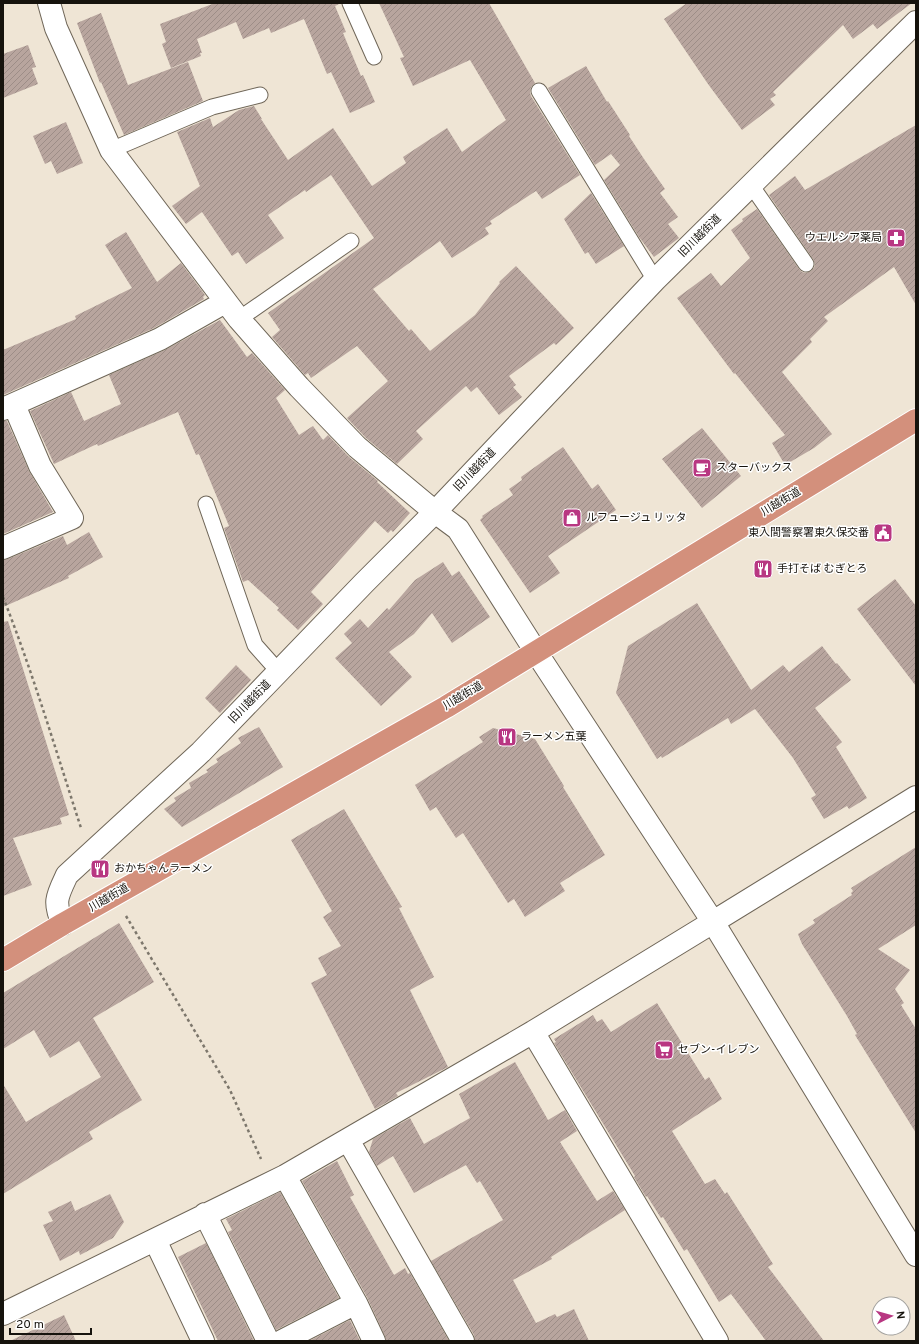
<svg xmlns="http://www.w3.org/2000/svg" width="919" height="1344" font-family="Overpass,'Noto Sans JP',sans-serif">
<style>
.building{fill:url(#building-hatch)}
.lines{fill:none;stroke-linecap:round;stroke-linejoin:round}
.service-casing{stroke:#6f6658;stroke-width:17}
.minor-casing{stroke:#6f6658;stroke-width:24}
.tertiary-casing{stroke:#6f6658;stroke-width:24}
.trunk-casing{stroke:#fff;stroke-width:24}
.path{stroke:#7d776c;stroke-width:2.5;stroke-dasharray:3 3;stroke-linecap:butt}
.service{stroke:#fff;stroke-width:15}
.minor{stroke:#fff;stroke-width:22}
.tertiary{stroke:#fff;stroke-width:22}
.trunk{stroke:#d3907c;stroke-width:22}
.labels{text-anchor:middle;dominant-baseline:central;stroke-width:3;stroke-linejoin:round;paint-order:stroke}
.street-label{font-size:11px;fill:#16130d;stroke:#fff}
.poi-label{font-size:11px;fill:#16130d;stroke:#fff;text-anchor:start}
</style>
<defs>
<pattern id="building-hatch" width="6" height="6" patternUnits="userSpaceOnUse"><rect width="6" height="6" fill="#b8a59e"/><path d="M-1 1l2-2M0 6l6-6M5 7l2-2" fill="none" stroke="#9d8d87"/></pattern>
</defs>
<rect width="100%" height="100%" fill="#efe5d5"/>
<path class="building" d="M 215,3 L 341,3 L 335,6 L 346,32 L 343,33 L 361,76 L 363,75 L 375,102 L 350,113 L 331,72 L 327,74 L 304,19 L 271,33 L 269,28 L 243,39 L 236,22 L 197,39 L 202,53 L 200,53 L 201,56 L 171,68 L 162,44 L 166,42 L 160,24 Z
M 379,3 L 489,3 L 535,83 L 531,87 L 530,92 L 531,96 L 580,175 L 542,199 L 536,191 L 490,221 L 492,224 L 485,228 L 489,234 L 452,258 L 440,241 L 373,289 L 409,331 L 411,329 L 430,351 L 475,315 L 500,283 L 499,282 L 516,266 L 574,328 L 556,345 L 554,343 L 509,376 L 516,385 L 513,387 L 522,397 L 499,415 L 477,387 L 471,392 L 466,386 L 416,431 L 423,439 L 397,464 L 366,438 L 347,418 L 388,381 L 357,346 L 311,378 L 308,373 L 305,375 L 272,337 L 280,330 L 268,313 L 374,238 L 331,175 L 306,192 L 305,190 L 268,215 L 284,238 L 246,264 L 238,252 L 232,256 L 202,212 L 186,224 L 172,206 L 200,186 L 177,132 L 210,118 L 213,127 L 239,110 L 254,106 L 262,119 L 261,119 L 288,160 L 333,128 L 372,186 L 406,163 L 403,157 L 447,128 L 462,152 L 506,120 L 470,60 L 413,86 L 400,58 L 404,57 Z
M 687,3 L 912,3 L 877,29 L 873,24 L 853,39 L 843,25 L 773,92 L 776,95 L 770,99 L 775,105 L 742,130 L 708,84 L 664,19 Z
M 101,13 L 128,85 L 188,62 L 203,101 L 124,135 L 101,82 L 100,83 L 77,23 Z
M 28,45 L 36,67 L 32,68 L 38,84 L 3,98 L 3,54 Z
M 586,66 L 607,102 L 608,101 L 630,135 L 629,136 L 644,159 L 665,189 L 660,193 L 678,217 L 668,224 L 679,238 L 654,257 L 639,237 L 604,180 L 620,165 L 611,154 L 595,165 L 548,88 Z
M 66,122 L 83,163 L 57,174 L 51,161 L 45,164 L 33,136 Z
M 916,125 L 916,305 L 894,267 L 824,317 L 828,321 L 810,339 L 812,342 L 782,372 L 832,434 L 814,448 L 785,465 L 772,443 L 785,435 L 735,373 L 734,374 L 677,298 L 711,273 L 721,286 L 750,258 L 731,230 L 743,221 L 742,219 L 757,209 L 799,269 L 802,272 L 806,273 L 811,271 L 814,268 L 815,264 L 813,259 L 769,195 L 795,176 L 805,190 Z
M 591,193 L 624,246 L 596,264 L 588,252 L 585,254 L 564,219 Z
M 126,232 L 157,282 L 181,263 L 205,295 L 203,297 L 204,299 L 154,328 L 3,395 L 3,350 L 76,319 L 75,316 L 132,288 L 105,245 Z
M 220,320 L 247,357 L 252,353 L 285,390 L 276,398 L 299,435 L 313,426 L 323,440 L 328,435 L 348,456 L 378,481 L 377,482 L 410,513 L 393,532 L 391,530 L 388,533 L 375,521 L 311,592 L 323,604 L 298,630 L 277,610 L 279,608 L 248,580 L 243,582 L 224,528 L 229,526 L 199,454 L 196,455 L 178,412 L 98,446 L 97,444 L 54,464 L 30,411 L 71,392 L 84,421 L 121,404 L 109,375 L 165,350 Z
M 3,421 L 7,421 L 29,471 L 53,512 L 3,534 Z
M 702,428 L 741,476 L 702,508 L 662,459 Z
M 563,447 L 592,489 L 598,484 L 616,510 L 548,556 L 560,573 L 530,593 L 480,520 L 483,517 L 482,516 L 513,495 L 509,489 L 522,480 L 521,477 Z
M 89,532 L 103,557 L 68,576 L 69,578 L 3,607 L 3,560 L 8,559 L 63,536 L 67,545 Z
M 443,562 L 452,576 L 459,571 L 490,617 L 452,643 L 432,613 L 414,634 L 389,652 L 412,677 L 381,706 L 335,658 L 352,643 L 344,634 L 360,619 L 368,628 L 387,608 L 389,610 L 415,580 Z
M 895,579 L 916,606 L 916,686 L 857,609 Z
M 697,603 L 751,690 L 783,665 L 789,672 L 822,646 L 836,664 L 837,663 L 851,680 L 815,708 L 842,742 L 836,747 L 867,798 L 849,809 L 847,806 L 824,819 L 811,798 L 816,795 L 793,758 L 755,709 L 731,724 L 728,718 L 662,758 L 661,756 L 657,759 L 616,693 L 628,646 Z
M 8,621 L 69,815 L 60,818 L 62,824 L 13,838 L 32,885 L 3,896 L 3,622 Z
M 236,665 L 251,680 L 220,713 L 205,698 Z
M 259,727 L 283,767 L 182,827 L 164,809 L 176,801 L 174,798 L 191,788 L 189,783 L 208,772 L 206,770 L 218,762 L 216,759 L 241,743 L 238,738 Z
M 493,728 L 535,739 L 564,786 L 563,787 L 605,855 L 560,883 L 565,891 L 525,917 L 514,899 L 508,903 L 463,833 L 456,838 L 436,807 L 430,811 L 415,785 L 483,742 L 479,737 Z
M 344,809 L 402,907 L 399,908 L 434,977 L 410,990 L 448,1067 L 396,1093 L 398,1096 L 375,1109 L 311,983 L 327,975 L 318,958 L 341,946 L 323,917 L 332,911 L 291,840 Z
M 916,847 L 916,925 L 878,949 L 910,970 L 895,989 L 904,1003 L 901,1005 L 916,1029 L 916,1133 L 855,1035 L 857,1034 L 847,1016 L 802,944 L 798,934 L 815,923 L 813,920 L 852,895 L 851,893 L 853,891 L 851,888 Z
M 119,923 L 154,982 L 93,1018 L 142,1100 L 89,1132 L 93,1139 L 3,1194 L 3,1084 L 26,1122 L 101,1077 L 79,1041 L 50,1058 L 34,1030 L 3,1049 L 3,993 Z
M 657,1003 L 705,1080 L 709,1077 L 722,1099 L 672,1131 L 705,1184 L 715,1179 L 725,1194 L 727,1192 L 773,1264 L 768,1267 L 824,1341 L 766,1341 L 731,1294 L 719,1302 L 687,1249 L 684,1251 L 663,1217 L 661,1218 L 647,1196 L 646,1197 L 634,1177 L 635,1176 L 554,1043 L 556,1042 L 554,1039 L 593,1015 L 597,1022 L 602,1019 L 611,1032 Z
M 515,1062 L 548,1120 L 565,1110 L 577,1131 L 560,1142 L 597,1201 L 613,1191 L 625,1210 L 551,1257 L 552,1259 L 513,1280 L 536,1323 L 555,1314 L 557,1317 L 574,1309 L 589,1341 L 475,1341 L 474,1335 L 431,1261 L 503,1220 L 480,1181 L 477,1183 L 466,1165 L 414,1193 L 393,1156 L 377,1166 L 369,1152 L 373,1139 L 410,1118 L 424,1144 L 470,1118 L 459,1094 Z
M 337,1161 L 354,1195 L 350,1197 L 394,1275 L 405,1268 L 408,1274 L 410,1273 L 449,1341 L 386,1341 L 385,1336 L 367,1297 L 302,1181 Z
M 280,1192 L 339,1298 L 276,1330 L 228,1232 L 232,1230 L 226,1219 Z
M 110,1194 L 124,1222 L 113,1238 L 80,1255 L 79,1251 L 60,1261 L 43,1225 L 53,1221 L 48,1212 L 71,1201 L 75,1211 Z
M 206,1243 L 254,1341 L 218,1341 L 178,1257 Z
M 64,1315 L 76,1341 L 10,1341 Z
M 350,1320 L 360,1341 L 309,1341 Z"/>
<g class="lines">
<defs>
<path id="service" d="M 350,3 L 374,57
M 539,91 L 655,280
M 111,150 L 212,107 L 260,95
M 751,185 L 806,264
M 239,319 L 351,241
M 206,504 L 255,645 L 279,672"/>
<path id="minor" d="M 49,3 L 56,28 L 111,150 L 239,319 L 299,387 L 357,447 L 435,512 L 458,529 L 536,652
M 3,409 L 160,339 L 225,302
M 3,548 L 72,518 L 40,466 L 14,405
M 533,1032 L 717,1341
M 348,1140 L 463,1341
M 285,1176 L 356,1303 L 374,1341
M 205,1214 L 268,1341
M 155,1240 L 203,1341
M 3,1314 L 285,1176 L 533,1032 L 713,922
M 282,1341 L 356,1303"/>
<path id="tertiary" d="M 536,652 L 713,922 L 916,1255
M 713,922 L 916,797
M 63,924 C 53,902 57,896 67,875 L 201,752 L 364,583 L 435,512 L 655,280 L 916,22"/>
<path id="trunk" d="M 3,960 L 63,924 L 446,707 L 916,420"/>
</defs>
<use href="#service" class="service-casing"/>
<use href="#minor" class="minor-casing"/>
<use href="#tertiary" class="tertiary-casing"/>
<use href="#trunk" class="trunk-casing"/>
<path class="path" d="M 3,597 C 33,673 56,751 81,828
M 126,916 L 230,1090 L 261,1159"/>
<use href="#service" class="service"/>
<use href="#minor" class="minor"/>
<use href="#tertiary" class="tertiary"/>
<use href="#trunk" class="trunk"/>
</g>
<defs>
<symbol id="pharmacy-square" viewBox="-11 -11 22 22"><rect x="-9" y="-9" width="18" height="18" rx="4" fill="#b83782" stroke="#fff"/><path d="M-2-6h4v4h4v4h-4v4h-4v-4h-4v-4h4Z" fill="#fff"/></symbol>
<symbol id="cafe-square" viewBox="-11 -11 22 22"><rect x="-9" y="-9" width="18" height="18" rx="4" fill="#b83782" stroke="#fff"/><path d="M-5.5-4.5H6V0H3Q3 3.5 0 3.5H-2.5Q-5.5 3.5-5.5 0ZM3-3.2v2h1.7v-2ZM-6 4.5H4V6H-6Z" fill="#fff"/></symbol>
<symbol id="shop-square" viewBox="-11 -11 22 22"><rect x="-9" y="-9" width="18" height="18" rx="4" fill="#b83782" stroke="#fff"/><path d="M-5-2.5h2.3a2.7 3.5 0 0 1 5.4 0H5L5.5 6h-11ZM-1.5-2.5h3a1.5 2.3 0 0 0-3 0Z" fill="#fff"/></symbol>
<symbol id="civic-square" viewBox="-11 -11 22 22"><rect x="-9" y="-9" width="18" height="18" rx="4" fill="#b83782" stroke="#fff"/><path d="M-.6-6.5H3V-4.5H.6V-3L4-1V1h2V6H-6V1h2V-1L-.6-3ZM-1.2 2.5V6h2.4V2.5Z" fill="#fff"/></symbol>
<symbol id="restaurant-square" viewBox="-11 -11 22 22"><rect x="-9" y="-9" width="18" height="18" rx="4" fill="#b83782" stroke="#fff"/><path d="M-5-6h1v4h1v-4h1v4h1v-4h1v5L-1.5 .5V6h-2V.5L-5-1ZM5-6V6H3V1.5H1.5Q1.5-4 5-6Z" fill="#fff"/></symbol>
<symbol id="supermarket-square" viewBox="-11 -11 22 22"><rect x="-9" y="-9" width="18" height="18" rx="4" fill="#b83782" stroke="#fff"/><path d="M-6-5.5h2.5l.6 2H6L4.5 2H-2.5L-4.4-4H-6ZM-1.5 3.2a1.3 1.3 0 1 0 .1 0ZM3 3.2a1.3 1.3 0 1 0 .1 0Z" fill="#fff"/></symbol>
</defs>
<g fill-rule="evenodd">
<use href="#pharmacy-square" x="885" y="227" width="22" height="22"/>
<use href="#cafe-square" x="691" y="457" width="22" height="22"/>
<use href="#shop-square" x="561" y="507" width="22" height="22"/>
<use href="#civic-square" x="872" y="522" width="22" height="22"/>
<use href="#restaurant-square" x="752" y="558" width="22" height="22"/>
<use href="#restaurant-square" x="496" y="726" width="22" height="22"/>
<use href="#restaurant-square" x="89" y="858" width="22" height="22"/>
<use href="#supermarket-square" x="653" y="1039" width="22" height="22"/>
</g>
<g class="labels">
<g class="street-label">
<text transform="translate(700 236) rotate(-45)">旧川越街道</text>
<text transform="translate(475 470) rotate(-46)">旧川越街道</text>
<text transform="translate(781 502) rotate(-31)">川越街道</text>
<text transform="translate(463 696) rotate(-31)">川越街道</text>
<text transform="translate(250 702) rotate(-46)">旧川越街道</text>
<text transform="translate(109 898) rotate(-30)">川越街道</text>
</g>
<g class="poi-label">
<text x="882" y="238" text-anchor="end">ウエルシア薬局</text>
<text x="716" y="468">スターバックス</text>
<text x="586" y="518">ルフュージュ リッタ</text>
<text x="869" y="533" text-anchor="end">東入間警察署東久保交番</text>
<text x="777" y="569">手打そば むぎとろ</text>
<text x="521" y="737">ラーメン五葉</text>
<text x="114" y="869">おかちゃんラーメン</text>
<text x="678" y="1050">セブン-イレブン</text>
</g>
</g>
<rect width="919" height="1344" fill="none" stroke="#16130d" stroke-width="8"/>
<g transform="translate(891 1316) rotate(84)"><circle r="19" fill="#ffffff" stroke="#a2a19e"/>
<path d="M0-3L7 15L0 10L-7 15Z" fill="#b83782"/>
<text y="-6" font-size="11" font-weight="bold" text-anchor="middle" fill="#16130d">N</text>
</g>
<path d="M10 1328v6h81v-6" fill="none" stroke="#16130d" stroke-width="2"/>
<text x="16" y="1328" font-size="12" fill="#16130d" stroke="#ffffff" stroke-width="3" paint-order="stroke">20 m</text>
</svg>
